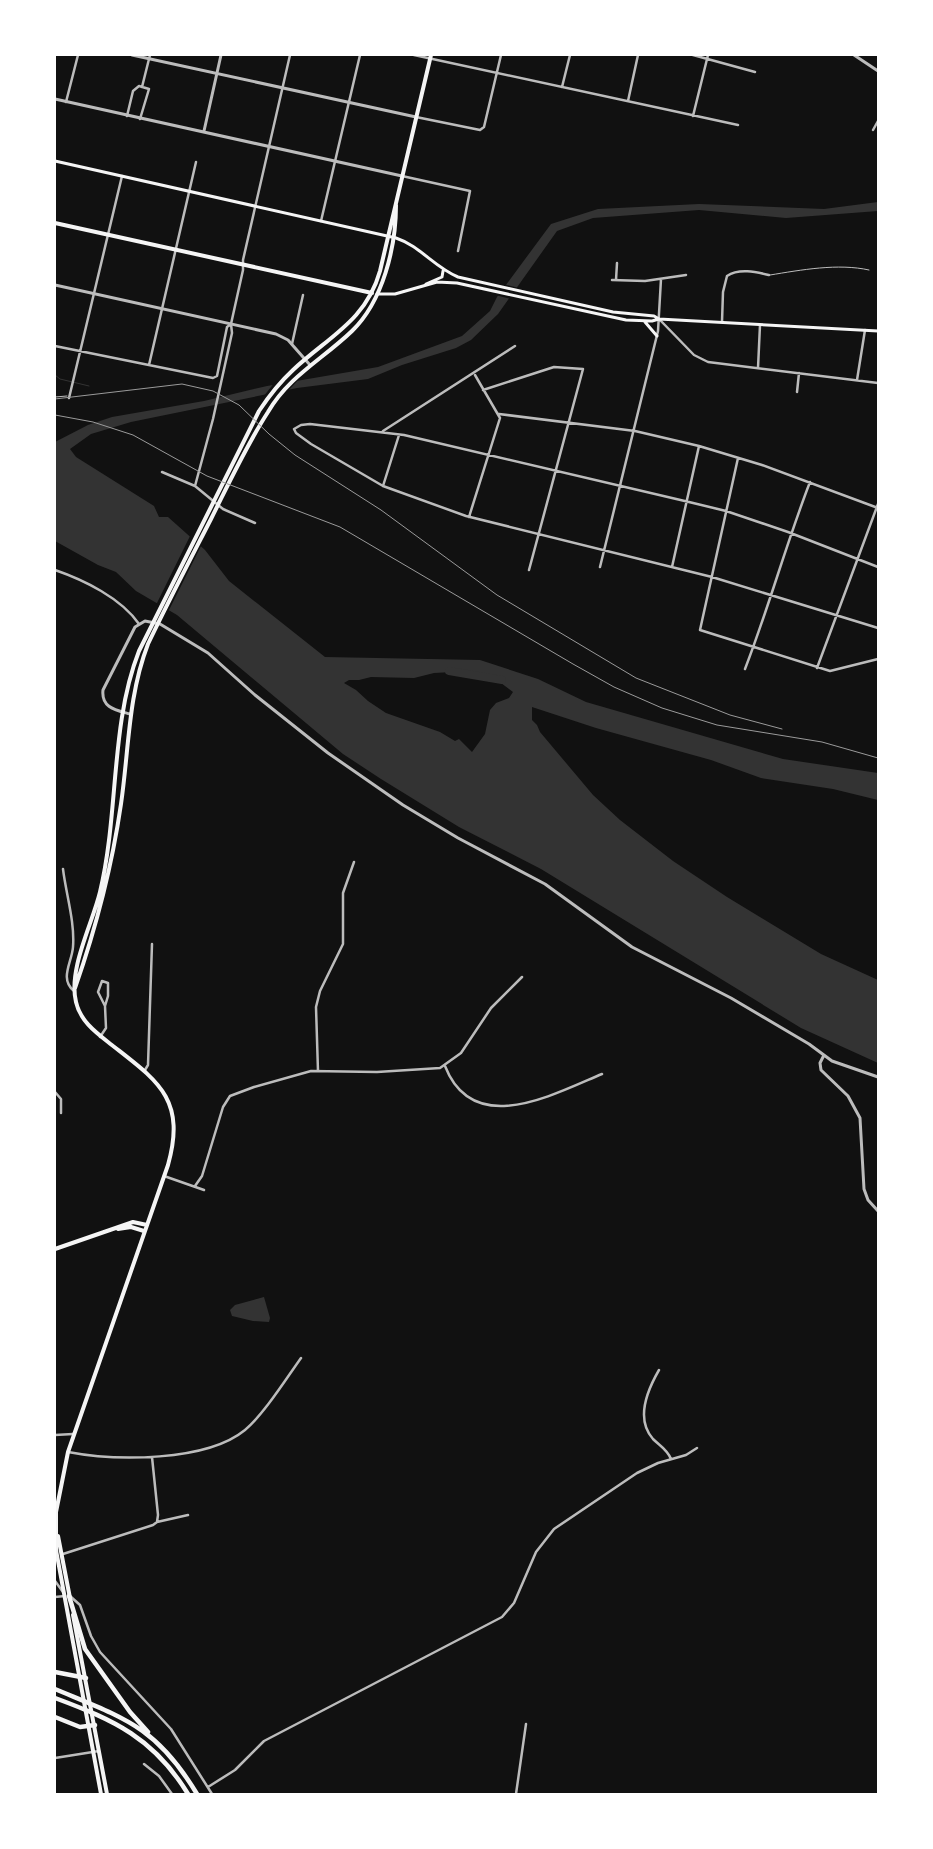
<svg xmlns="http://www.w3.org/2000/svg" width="933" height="1849" font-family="'Libre Baskerville',serif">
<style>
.water{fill:#333;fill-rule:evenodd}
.pier{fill:#111}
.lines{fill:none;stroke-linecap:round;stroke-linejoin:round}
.stream{stroke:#333;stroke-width:1}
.river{stroke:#333;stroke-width:8}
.service{stroke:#bcbcbc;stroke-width:1}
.minor{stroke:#bcbcbc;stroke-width:2.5}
.tertiary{stroke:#bcbcbc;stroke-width:3}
.secondary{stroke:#f5f5f5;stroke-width:3}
.primary{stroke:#f5f5f5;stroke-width:4}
.motorway{stroke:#f5f5f5;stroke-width:4.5}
.rail{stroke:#9a9a9a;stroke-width:1}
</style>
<rect width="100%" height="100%" fill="#111"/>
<path class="water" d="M 878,202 L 878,211 L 786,218 L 699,210 L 593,218 L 557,231 L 498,314 L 471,340 L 456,348 L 402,365 L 368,379 L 297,388 L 131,422 L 91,434 L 70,449 L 76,457 L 154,506 L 159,517 L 168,517 L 205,550 L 229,581 L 325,657 L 480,660 L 538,679 L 586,702 L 783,759 L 878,773 L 878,800 L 833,789 L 761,778 L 711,760 L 596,728 L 532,707 L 532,720 L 537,725 L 540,732 L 593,795 L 620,820 L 673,861 L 727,897 L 821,954 L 878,980 L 878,1063 L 801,1028 L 541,869 L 459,827 L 381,779 L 343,754 L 177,615 L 136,591 L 116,572 L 98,565 L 55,541 L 55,442 L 88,425 L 112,417 L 204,401 L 267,386 L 378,367 L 462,336 L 490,311 L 497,297 L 551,224 L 598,209 L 699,204 L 824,209 ZM 470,671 L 497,680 L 513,692 L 509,698 L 496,703 L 490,710 L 485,734 L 472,752 L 459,739 L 455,741 L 440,732 L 386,713 L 368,701 L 356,690 L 344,683 L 349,680 L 359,680 L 371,677 L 414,678 L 434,673 Z
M 264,1297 L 270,1318 L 269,1322 L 253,1321 L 232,1316 L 230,1310 L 235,1305 Z"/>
<path class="pier" d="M 503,284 L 519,288 L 511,299 L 495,295 Z
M 300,378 L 287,392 L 263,397 L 275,382 Z
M 191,534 L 202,544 L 168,612 L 156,605 Z"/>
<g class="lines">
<path class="stream" d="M 55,375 L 60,379 L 89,386"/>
<path class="river" d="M 449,671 L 502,680"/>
<path class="service" d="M 770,275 C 801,270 838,263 869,270
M 55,397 L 67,396"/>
<path class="minor" d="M 414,55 L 738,125
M 693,55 L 755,72
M 142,87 L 150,55
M 562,87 L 570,55
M 628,101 L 638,55
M 66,102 L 78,55
M 127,116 L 133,91 L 139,86 L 149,89 L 140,119
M 693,116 L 708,55
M 416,117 L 480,130 L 484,127 L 501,55
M 873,130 L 878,121
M 402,176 L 470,191 L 458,251
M 321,221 L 360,55
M 612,280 L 645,281 L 686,275
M 616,280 L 617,263
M 660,320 L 694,355 L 708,362 L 878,383
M 722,322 L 723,292 L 727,276 C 739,268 756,272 769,275
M 292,344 L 303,295
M 55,346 L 213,378 L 217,376 L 227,327 L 231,324
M 149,365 L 196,162
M 758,368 L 760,325
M 857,380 L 865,330
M 483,390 L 554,367 L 583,369 L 529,570
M 797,392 L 799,373
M 69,398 L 122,176
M 499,414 L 635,431 L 699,446 L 762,465 L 878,508
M 383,431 L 515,346
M 738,458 L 700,630 L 830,671 L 878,659
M 162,472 L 195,486 L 223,509 L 255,523
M 195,486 L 213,419 L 232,333 L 231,324 L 243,270 L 243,260 L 290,55
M 383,486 L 399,435
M 469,517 L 500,418 L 475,375
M 600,567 L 658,331 L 661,279
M 672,567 L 699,446
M 878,567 L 788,532 L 726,511 L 689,502 L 404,435 L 310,424 L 301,425 L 294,429 L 296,433 L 311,444 L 383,486 L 466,516 L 712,577 L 878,628
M 55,570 C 84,580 121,598 139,624
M 817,668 L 878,504
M 745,669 C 769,607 786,544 810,482
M 63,869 C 66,894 75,922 73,947 C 72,962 59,979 74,991
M 102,981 L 108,983 L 108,996 L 105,1006 L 98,992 Z
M 100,1037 L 106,1028 L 105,1006
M 445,1066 C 473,1138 552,1095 602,1074
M 145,1070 L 148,1065 L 152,944
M 318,1071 L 316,1007 L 320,991 L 343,944 L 343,893 L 354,862
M 55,1092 L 61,1099 L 61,1113
M 164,1176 L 204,1190
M 195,1186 L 202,1176 L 223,1107 L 230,1096 L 254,1087 L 311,1071 L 377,1072 L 440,1068 L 461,1053 L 491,1008 L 522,977
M 659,1370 C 648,1389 635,1419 653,1439 C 660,1446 667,1449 671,1459
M 55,1435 L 73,1434
M 68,1452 C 115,1461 206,1462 245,1430 C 264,1414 286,1379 301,1358
M 152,1457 L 158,1515 L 157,1522
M 63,1554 L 153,1525 L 157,1522 L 188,1515
M 55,1581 L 63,1592
M 70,1596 L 80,1605 L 91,1636 L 100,1652 L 171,1729 L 212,1794
M 55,1597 L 65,1596
M 55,1758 L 99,1751
M 144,1764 L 159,1776 L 172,1794
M 208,1787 L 235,1770 L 264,1741 L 502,1617 L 514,1603 L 536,1552 L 554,1529 L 637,1473 L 658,1463 L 686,1455 L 697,1448
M 516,1794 L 526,1724"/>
<path class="tertiary" d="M 132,55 L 416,117
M 854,55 L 878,71
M 55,99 L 402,176
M 204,131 L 221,55
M 55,285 L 276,334 L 288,340 L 310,365
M 130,714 C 116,710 101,708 103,690 L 135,627 L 145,621 L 160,624 L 208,653 L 255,695 L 328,753 L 403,805 L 458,838 L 545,884 L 632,947 L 731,998 L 809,1044 L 832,1061 L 878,1077
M 824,1055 L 820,1063 L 821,1070 L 848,1096 L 860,1118 L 864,1189 L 868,1200 L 878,1211"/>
<path class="secondary" d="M 55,161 L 396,238 C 420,246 434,267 458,277 L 613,312 L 654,316 L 659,319
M 426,284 L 442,277 L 443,271
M 377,294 L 395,294 L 437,282 L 457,283 L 626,320 L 652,321 L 659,319 L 878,331
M 645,322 L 657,336"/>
<path class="primary" d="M 55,223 L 372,293
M 75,988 C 96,928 112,866 121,804 C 129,749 128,696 148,644 C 168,602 190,560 211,519 C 229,483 246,446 268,412 C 289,376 323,359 352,331 C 383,301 396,247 396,205
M 118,1229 L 131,1227 L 144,1231
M 55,1249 L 133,1222 L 147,1225
M 58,1536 L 70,1598
M 73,1615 L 107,1794
M 101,1794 L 56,1550 L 56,1512 L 68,1452 L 168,1165 C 187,1097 156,1080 108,1042 C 94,1031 80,1020 76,1002 C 68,969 92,925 100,892 C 119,813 110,725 139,651 L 259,411 C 269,396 280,382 293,370 C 328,337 366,321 380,271 L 431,55"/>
<path class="motorway" d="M 69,1596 L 85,1649 L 130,1712 L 148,1732
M 55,1672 L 86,1678
M 55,1689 C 124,1718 156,1726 197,1794
M 55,1698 C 114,1720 154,1738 188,1794
M 55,1717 L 80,1727 L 95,1725"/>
<path class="rail" d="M 55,399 L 182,384 L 213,391 L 239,405 L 269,434 L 295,455 L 381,510 L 497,595 L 636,678 L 730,715 L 782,729
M 55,415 L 93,422 L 133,435 L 207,476 L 340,527 L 573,664 L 614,687 L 662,708 L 717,725 L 822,742 L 878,758"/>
</g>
<rect width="933" height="1849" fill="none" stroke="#ffffff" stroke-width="112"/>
</svg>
